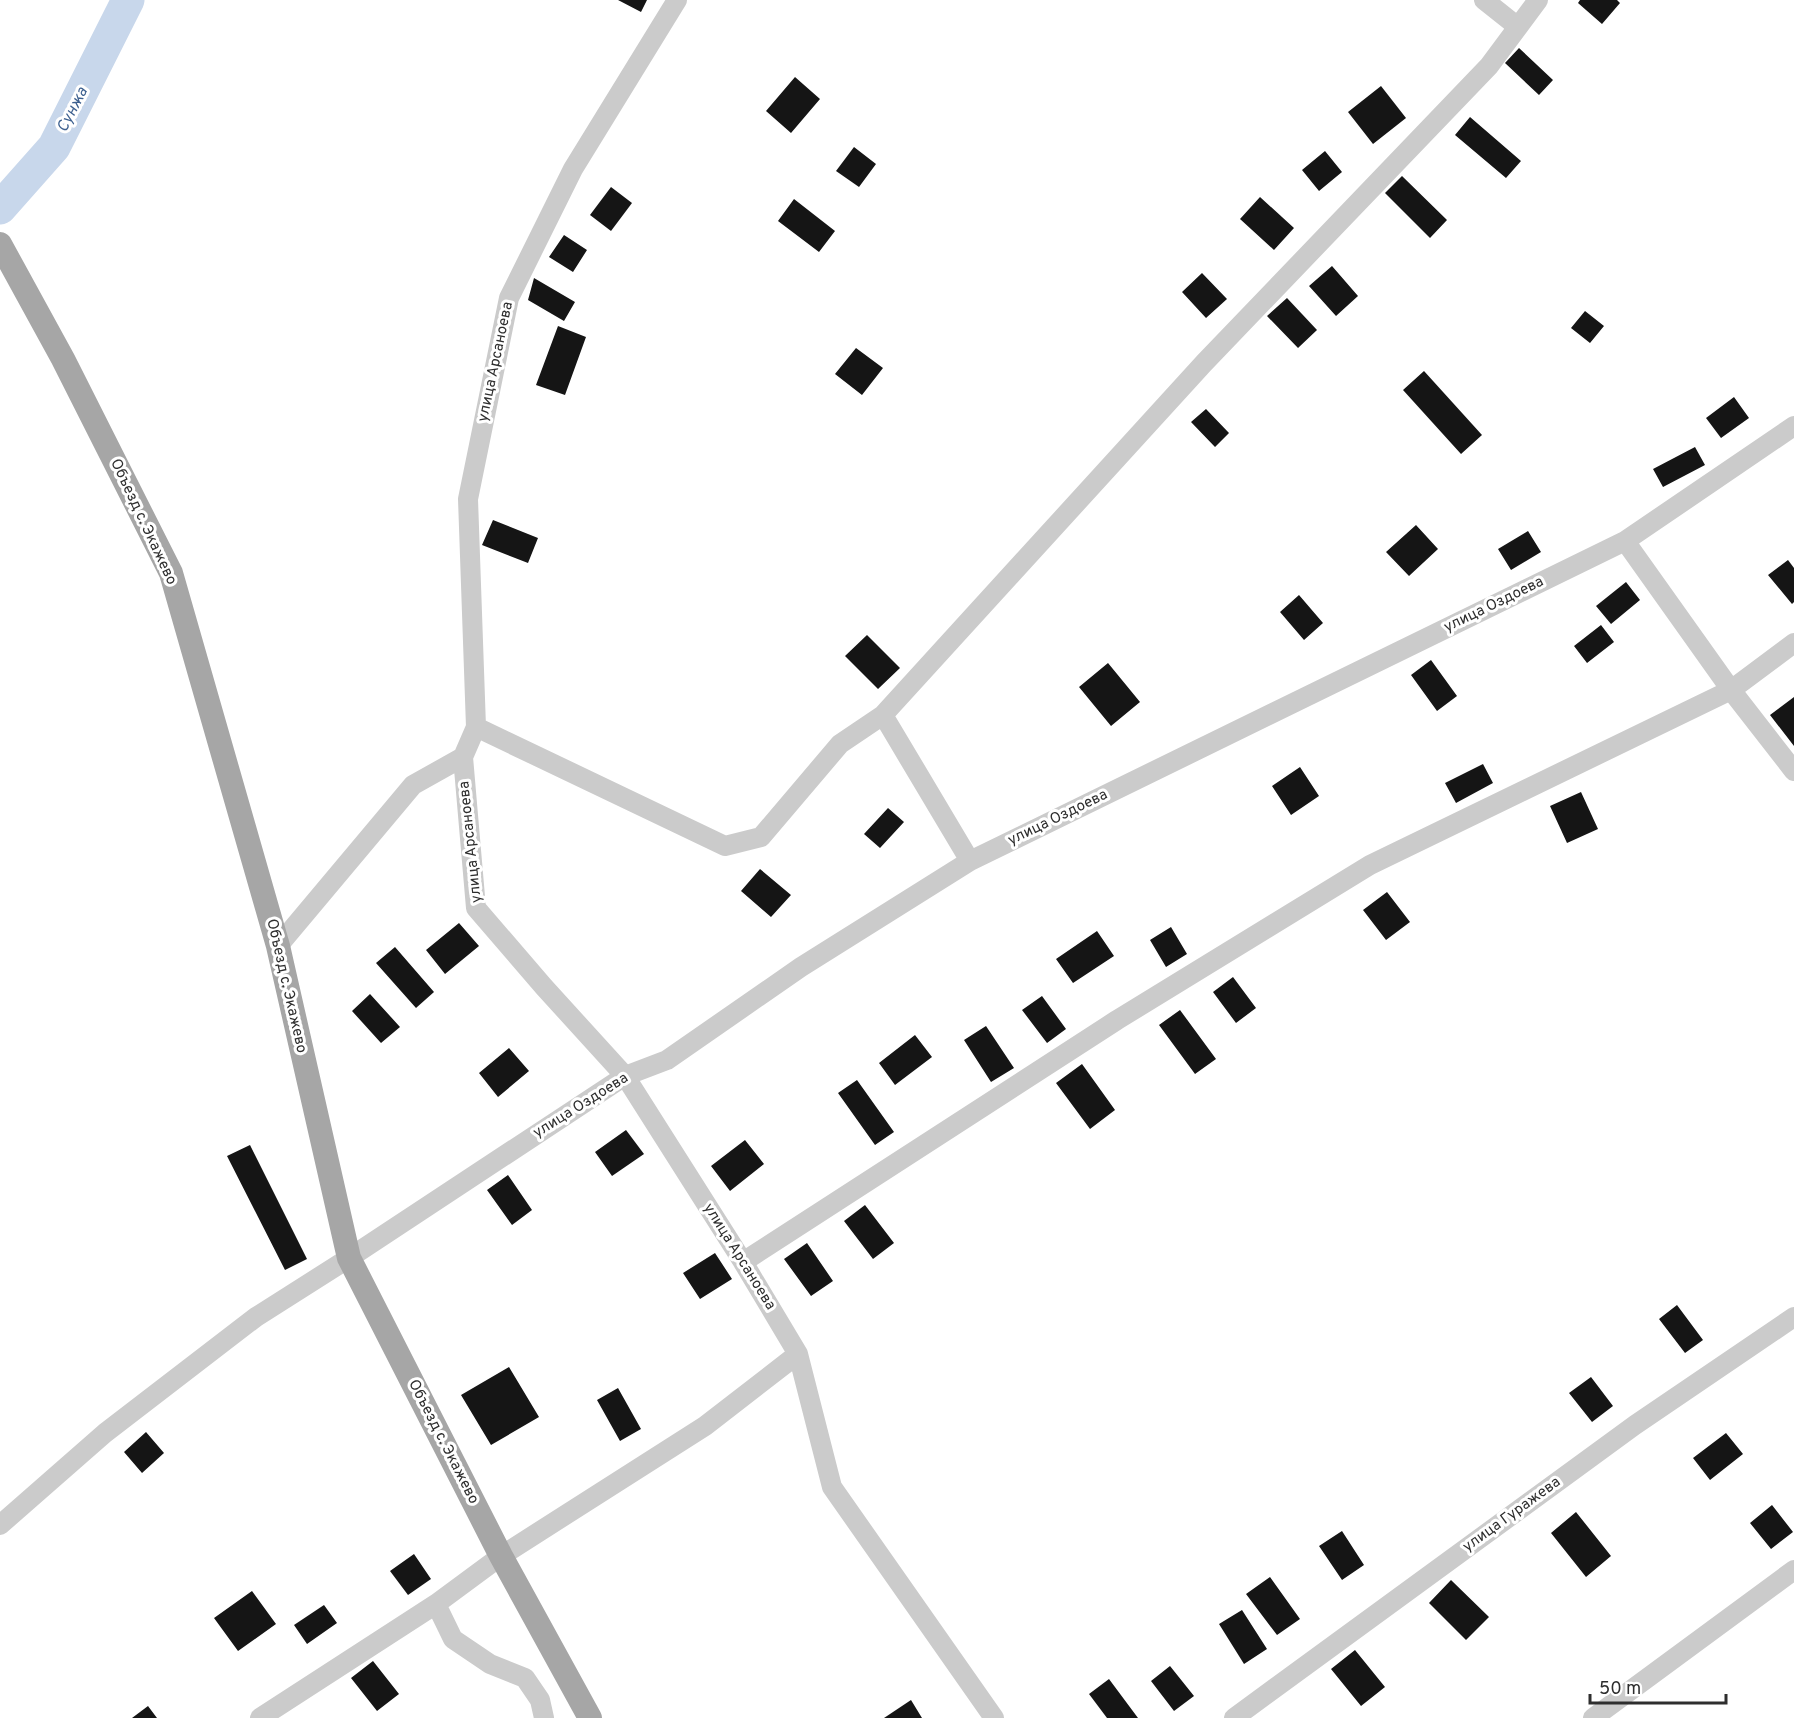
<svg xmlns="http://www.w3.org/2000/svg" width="1794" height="1718" font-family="Overpass,sans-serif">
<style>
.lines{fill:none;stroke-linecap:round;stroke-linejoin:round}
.river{stroke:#c8d7eb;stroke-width:33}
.building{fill:#151515}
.minor{stroke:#cbcbcb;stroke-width:20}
.major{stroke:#a6a6a6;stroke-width:24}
.labels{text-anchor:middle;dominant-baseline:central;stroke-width:6;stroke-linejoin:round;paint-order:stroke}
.street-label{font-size:15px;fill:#2e2e2e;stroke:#fff}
.water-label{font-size:16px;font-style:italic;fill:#3d608f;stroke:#fff}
</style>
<rect width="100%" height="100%" fill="#fff"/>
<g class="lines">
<path class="river" d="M 0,208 L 54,147 L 128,0"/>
</g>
<path class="building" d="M 618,0 L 647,0 L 641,12 Z
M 1580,0 L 1617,0 L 1620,3 L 1602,24 L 1578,3 Z
M 1519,48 L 1553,80 L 1539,95 L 1505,63 Z
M 795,77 L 820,99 L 791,133 L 766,111 Z
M 1381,86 L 1406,118 L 1373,144 L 1348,112 Z
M 1470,117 L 1521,161 L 1506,178 L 1455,135 Z
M 854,147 L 876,164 L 859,187 L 836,171 Z
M 1325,151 L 1342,172 L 1319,191 L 1302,170 Z
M 1402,176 L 1447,220 L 1430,238 L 1385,193 Z
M 611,187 L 632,203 L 611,231 L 590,215 Z
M 1260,197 L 1294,228 L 1274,250 L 1240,219 Z
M 794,199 L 835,231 L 819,252 L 778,221 Z
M 564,235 L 587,250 L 573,272 L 549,257 Z
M 1332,266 L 1358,296 L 1336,316 L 1309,286 Z
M 1202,273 L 1227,299 L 1206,318 L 1182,292 Z
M 534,278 L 575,302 L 564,321 L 528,300 Z
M 1287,298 L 1317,330 L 1298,348 L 1267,316 Z
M 1585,311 L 1604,326 L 1590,343 L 1571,328 Z
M 558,326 L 586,337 L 565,395 L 536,385 Z
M 856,348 L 883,368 L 862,395 L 835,374 Z
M 1424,371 L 1482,435 L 1461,454 L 1403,390 Z
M 1734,397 L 1749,418 L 1721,438 L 1706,418 Z
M 1206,409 L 1229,433 L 1215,447 L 1191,422 Z
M 1695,447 L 1705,465 L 1663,487 L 1653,469 Z
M 493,520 L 538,538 L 528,563 L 482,545 Z
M 1416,525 L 1438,549 L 1409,576 L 1386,552 Z
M 1528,531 L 1541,552 L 1511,570 L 1498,549 Z
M 1788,560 L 1794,568 L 1794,602 L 1792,604 L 1768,575 Z
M 1626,582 L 1640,600 L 1611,624 L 1596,606 Z
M 1299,595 L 1323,623 L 1304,640 L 1280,612 Z
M 1601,625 L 1614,642 L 1587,663 L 1574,646 Z
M 867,635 L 900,668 L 878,689 L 845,656 Z
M 1431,660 L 1457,696 L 1437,711 L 1411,675 Z
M 1108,663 L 1140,702 L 1111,726 L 1079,687 Z
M 1794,697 L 1794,746 L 1770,715 Z
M 1483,764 L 1493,783 L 1456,803 L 1445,783 Z
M 1300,767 L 1319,796 L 1291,815 L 1272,786 Z
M 1581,792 L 1598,829 L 1567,843 L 1550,806 Z
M 888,808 L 904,822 L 880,848 L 864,834 Z
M 760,869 L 791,895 L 771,917 L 741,891 Z
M 1387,892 L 1410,922 L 1386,940 L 1363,910 Z
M 459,923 L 479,946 L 445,974 L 426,950 Z
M 1171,927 L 1187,954 L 1166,967 L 1150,940 Z
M 1097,931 L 1114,956 L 1073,983 L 1056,959 Z
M 395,947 L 434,992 L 416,1008 L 376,963 Z
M 1233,977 L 1256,1008 L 1236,1023 L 1213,992 Z
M 370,994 L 400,1027 L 381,1043 L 352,1011 Z
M 1042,996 L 1066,1029 L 1047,1043 L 1022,1010 Z
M 1180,1010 L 1216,1059 L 1195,1074 L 1159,1025 Z
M 986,1026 L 1014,1068 L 991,1082 L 964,1040 Z
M 915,1035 L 932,1057 L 895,1085 L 879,1063 Z
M 509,1048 L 529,1071 L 498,1097 L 479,1073 Z
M 1082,1064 L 1115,1110 L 1090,1129 L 1056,1083 Z
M 857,1080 L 894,1132 L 875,1145 L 838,1093 Z
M 626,1130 L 644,1154 L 612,1176 L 595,1152 Z
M 745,1140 L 764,1164 L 730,1191 L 711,1166 Z
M 250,1145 L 307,1259 L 285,1270 L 227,1156 Z
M 508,1175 L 532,1210 L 512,1225 L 487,1190 Z
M 865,1205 L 894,1243 L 873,1259 L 844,1221 Z
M 807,1243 L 833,1281 L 811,1296 L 784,1259 Z
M 715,1253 L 732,1279 L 700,1299 L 683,1273 Z
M 1677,1305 L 1703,1340 L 1685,1353 L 1659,1319 Z
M 509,1367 L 539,1417 L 491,1445 L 461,1395 Z
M 1591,1377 L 1613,1406 L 1592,1422 L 1569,1393 Z
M 618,1388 L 641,1429 L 620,1441 L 597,1400 Z
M 146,1432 L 164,1453 L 142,1473 L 124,1452 Z
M 1726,1433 L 1743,1454 L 1710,1480 L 1693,1458 Z
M 1772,1505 L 1793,1532 L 1771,1549 L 1750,1523 Z
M 1576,1512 L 1611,1556 L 1586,1577 L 1551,1533 Z
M 1342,1531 L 1364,1565 L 1342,1580 L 1319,1546 Z
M 414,1554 L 431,1579 L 408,1595 L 390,1571 Z
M 1270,1577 L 1300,1619 L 1277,1635 L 1246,1594 Z
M 1451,1580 L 1489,1617 L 1466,1640 L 1429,1603 Z
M 252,1591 L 276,1624 L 238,1651 L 214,1618 Z
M 324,1605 L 337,1623 L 307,1644 L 294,1625 Z
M 1242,1610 L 1267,1649 L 1244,1664 L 1219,1624 Z
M 1355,1650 L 1385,1687 L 1361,1706 L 1331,1669 Z
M 373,1661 L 399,1694 L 377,1711 L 351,1678 Z
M 1170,1666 L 1194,1696 L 1174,1711 L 1151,1681 Z
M 1109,1679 L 1138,1718 L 1107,1718 L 1089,1694 Z
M 911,1700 L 922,1718 L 884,1718 Z
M 148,1706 L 157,1718 L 132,1718 Z"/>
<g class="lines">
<path class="minor" d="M 677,0 L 573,169 L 509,298 L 468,499 L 476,727 L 463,757 L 476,908 L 544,987 L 625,1076 L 743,1262 L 798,1354 L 832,1487 L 994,1718
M 1484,0 L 1518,27
M 1625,541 L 1731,690 L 1794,771
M 476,727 L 725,846 L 761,837 L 840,744 L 883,715
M 970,861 L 883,715 L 1204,363 L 1489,66 L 1538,0
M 278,946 L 413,785 L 463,757
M 743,1262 L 1117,1020 L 1370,865 L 1731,690 L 1794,643
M 0,1525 L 105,1433 L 256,1317 L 349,1258 L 625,1076 L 667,1060 L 801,967 L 970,861 L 1625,541 L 1794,426
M 436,1604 L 453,1639 L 490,1664 L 525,1678 L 540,1700 L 544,1718
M 260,1718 L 436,1604 L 501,1556 L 705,1426 L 798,1354
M 1234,1718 L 1635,1425 L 1794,1317
M 1593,1718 L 1794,1570"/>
<path class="major" d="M 0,244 L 63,359 L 171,573 L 278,946 L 349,1258 L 501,1556 L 590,1718"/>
</g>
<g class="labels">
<g class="street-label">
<text transform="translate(496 362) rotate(-78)">улица Арсаноева</text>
<text transform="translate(143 522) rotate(65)">Объезд с. Экажево</text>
<text transform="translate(1494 605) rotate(-26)">улица Оздоева</text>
<text transform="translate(1058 818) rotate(-26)">улица Оздоева</text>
<text transform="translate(471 842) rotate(-96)">улица Арсаноева</text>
<text transform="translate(286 986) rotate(77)">Объезд с. Экажево</text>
<text transform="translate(581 1106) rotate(-32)">улица Оздоева</text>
<text transform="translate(739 1257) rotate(58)">улица Арсаноева</text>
<text transform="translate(443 1442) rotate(63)">Объезд с. Экажево</text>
<text transform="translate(1512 1515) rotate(-36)">улица Гуражева</text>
</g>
<g class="water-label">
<text transform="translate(73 110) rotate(-63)">Сунжа</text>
</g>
</g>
<path d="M1590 1694v9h136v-9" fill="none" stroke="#2e2e2e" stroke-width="3"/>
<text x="1599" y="1694" font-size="18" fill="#2e2e2e" stroke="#ffffff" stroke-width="4.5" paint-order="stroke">50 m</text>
</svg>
